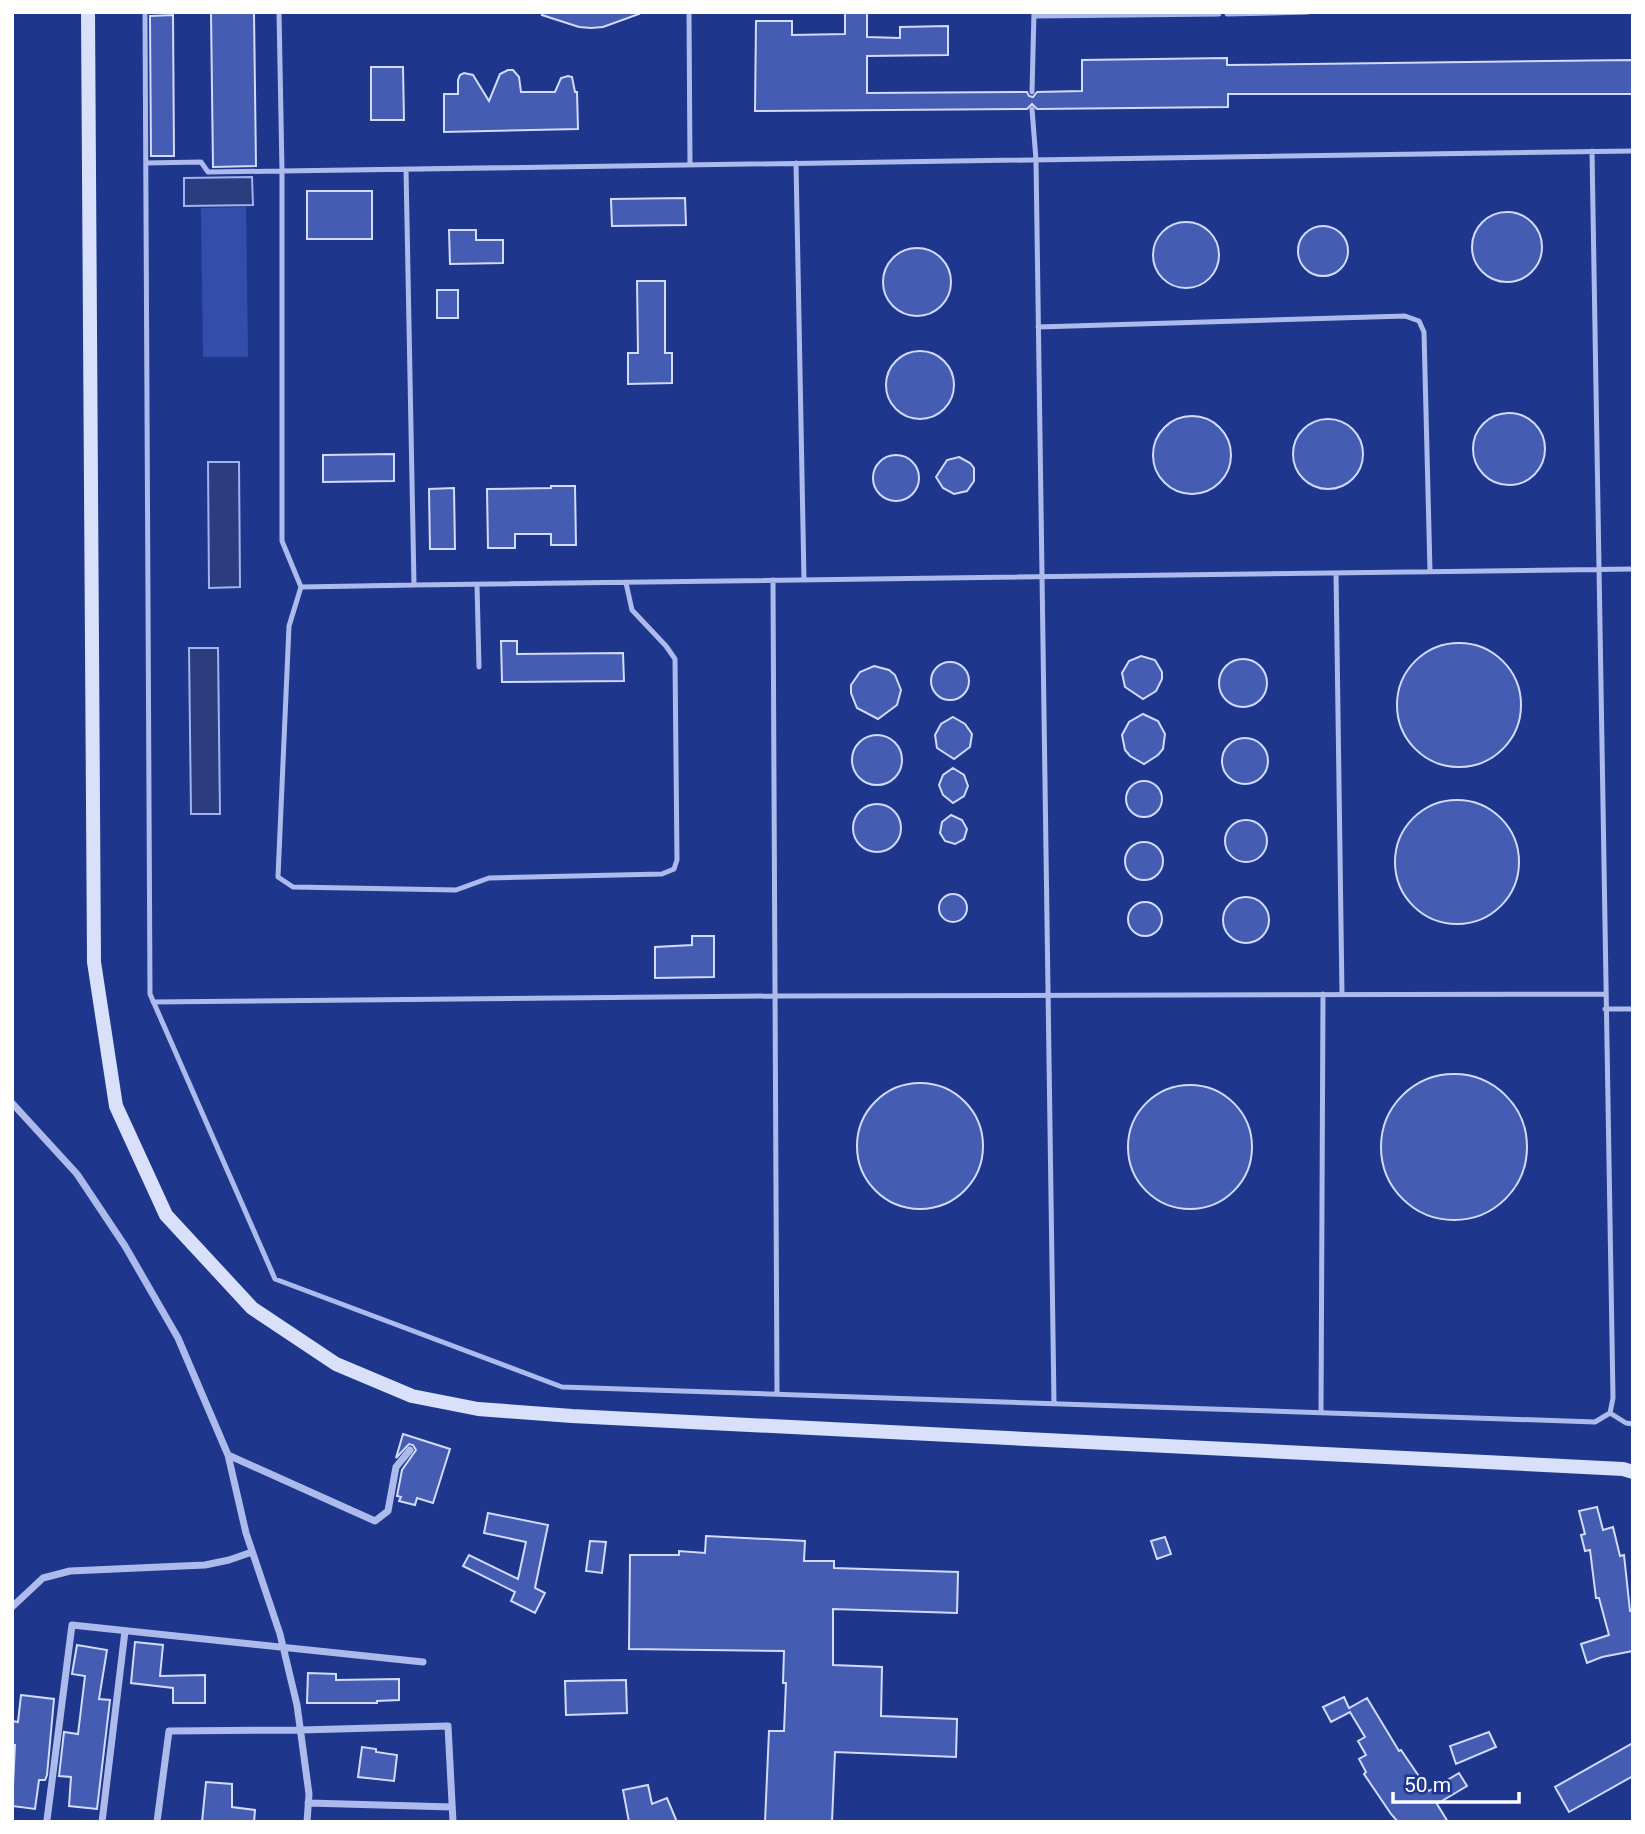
<svg xmlns="http://www.w3.org/2000/svg" width="1645" height="1834" font-family="Roboto,sans-serif">
<style>
.green{fill:#334eaa}
.water{fill:#2c3d7f;stroke:#a1b3ed;stroke-width:2}
.building{fill:#445cb2;stroke:#d2dbf9;stroke-width:2}
.lines{fill:none;stroke-linecap:round;stroke-linejoin:round}
.lane{stroke:#adbbec;stroke-width:5}
.street{stroke:#adbbec;stroke-width:7}
.secondary{stroke:#d9e0f9;stroke-width:14}
</style>
<rect width="100%" height="100%" fill="#1f368d"/>
<path class="green" d="M 246,207 L 248,357 L 203,357 L 201,208 Z"/>
<path class="water" d="M 252,177 L 253,205 L 184,206 L 184,178 Z
M 208,462 L 239,462 L 240,587 L 209,588 Z
M 189,648 L 218,648 L 220,814 L 191,814 Z"/>
<path class="building" d="M 543,12 L 638,12 L 639,14 L 603,27 L 591,28 L 579,27 L 542,15 Z
M 845,12 L 867,12 L 867,37 L 900,38 L 900,27 L 948,26 L 948,55 L 867,56 L 867,93 L 1027,92 L 1029,96 L 1033,97 L 1037,92 L 1082,91 L 1082,60 L 1227,58 L 1227,65 L 1633,60 L 1633,94 L 1228,94 L 1228,107 L 1037,109 L 1032,104 L 1027,109 L 755,111 L 756,21 L 792,21 L 792,35 L 845,34 Z
M 211,13 L 254,13 L 256,166 L 213,167 Z
M 173,15 L 174,156 L 151,156 L 150,16 Z
M 371,67 L 403,67 L 404,120 L 371,120 Z
M 508,70 L 513,70 L 519,77 L 521,92 L 555,92 L 561,78 L 568,76 L 572,77 L 575,92 L 577,92 L 578,129 L 444,132 L 444,94 L 458,94 L 458,80 L 460,75 L 464,73 L 473,75 L 489,101 L 500,74 Z
M 307,191 L 372,191 L 372,239 L 307,239 Z
M 685,198 L 686,225 L 612,226 L 611,199 Z
M1472 247a35 35 0 1 1 70 0a35 35 0 1 1-70 0Z
M1153 255a33 33 0 1 1 66 0a33 33 0 1 1-66 0Z
M1298 251a25 25 0 1 1 50 0a25 25 0 1 1-50 0Z
M 449,230 L 476,230 L 476,240 L 503,240 L 503,263 L 450,264 Z
M883 282a34 34 0 1 1 68 0a34 34 0 1 1-68 0Z
M 637,281 L 665,281 L 665,353 L 672,353 L 672,383 L 628,384 L 628,353 L 638,353 Z
M 437,290 L 458,290 L 458,318 L 437,318 Z
M886 385a34 34 0 1 1 68 0a34 34 0 1 1-68 0Z
M1473 449a36 36 0 1 1 72 0a36 36 0 1 1-72 0Z
M1153 455a39 39 0 1 1 78 0a39 39 0 1 1-78 0Z
M1293 454a35 35 0 1 1 70 0a35 35 0 1 1-70 0Z
M 394,454 L 394,481 L 323,482 L 323,455 Z
M873 478a23 23 0 1 1 46 0a23 23 0 1 1-46 0Z
M 959,457 L 970,463 L 974,468 L 974,481 L 967,491 L 954,494 L 943,488 L 936,477 L 947,460 Z
M 551,486 L 575,486 L 576,545 L 551,545 L 551,534 L 515,534 L 515,548 L 488,548 L 487,489 L 551,488 Z
M 454,488 L 455,549 L 430,549 L 429,489 Z
M 501,641 L 517,641 L 517,654 L 623,653 L 624,681 L 502,682 Z
M1397 705a62 62 0 1 1 124 0a62 62 0 1 1-124 0Z
M 1141,656 L 1155,660 L 1162,672 L 1162,679 L 1156,691 L 1143,699 L 1125,687 L 1122,673 L 1129,661 Z
M1219 683a24 24 0 1 1 48 0a24 24 0 1 1-48 0Z
M931 681a19 19 0 1 1 38 0a19 19 0 1 1-38 0Z
M 874,666 L 889,670 L 895,675 L 901,690 L 897,705 L 878,719 L 857,708 L 851,693 L 851,685 L 860,672 Z
M 1143,714 L 1158,721 L 1165,734 L 1163,749 L 1158,755 L 1144,764 L 1130,756 L 1125,750 L 1122,735 L 1129,722 Z
M 953,717 L 965,724 L 972,734 L 970,747 L 954,759 L 937,748 L 935,735 L 941,724 Z
M852 760a25 25 0 1 1 50 0a25 25 0 1 1-50 0Z
M1222 761a23 23 0 1 1 46 0a23 23 0 1 1-46 0Z
M 953,768 L 964,775 L 968,786 L 964,796 L 953,803 L 943,795 L 939,785 L 943,775 Z
M1126 799a18 18 0 1 1 36 0a18 18 0 1 1-36 0Z
M1395 862a62 62 0 1 1 124 0a62 62 0 1 1-124 0Z
M853 828a24 24 0 1 1 48 0a24 24 0 1 1-48 0Z
M 951,815 L 962,820 L 967,829 L 964,839 L 955,844 L 945,841 L 940,833 L 942,822 Z
M1225 841a21 21 0 1 1 42 0a21 21 0 1 1-42 0Z
M1125 861a19 19 0 1 1 38 0a19 19 0 1 1-38 0Z
M939 908a14 14 0 1 1 28 0a14 14 0 1 1-28 0Z
M1223 920a23 23 0 1 1 46 0a23 23 0 1 1-46 0Z
M1128 919a17 17 0 1 1 34 0a17 17 0 1 1-34 0Z
M 692,936 L 714,936 L 714,977 L 655,978 L 655,947 L 692,945 Z
M1381 1147a73 73 0 1 1 146 0a73 73 0 1 1-146 0Z
M857 1146a63 63 0 1 1 126 0a63 63 0 1 1-126 0Z
M1128 1147a62 62 0 1 1 124 0a62 62 0 1 1-124 0Z
M 403,1434 L 450,1449 L 433,1503 L 417,1498 L 415,1505 L 399,1501 L 401,1497 L 397,1496 L 402,1470 L 416,1450 L 413,1445 L 409,1444 L 396,1458 Z
M 1597,1507 L 1603,1530 L 1613,1527 L 1620,1556 L 1624,1555 L 1630,1611 L 1633,1610 L 1633,1651 L 1602,1657 L 1587,1663 L 1581,1644 L 1609,1635 L 1599,1598 L 1596,1598 L 1590,1550 L 1585,1551 L 1581,1535 L 1585,1534 L 1579,1511 Z
M 488,1513 L 548,1525 L 535,1588 L 545,1593 L 535,1613 L 511,1601 L 515,1592 L 463,1566 L 469,1555 L 518,1579 L 526,1542 L 484,1533 Z
M 706,1536 L 805,1541 L 804,1561 L 834,1561 L 834,1568 L 958,1572 L 957,1613 L 833,1609 L 833,1665 L 882,1667 L 881,1716 L 957,1719 L 956,1757 L 835,1752 L 832,1822 L 765,1822 L 769,1731 L 784,1731 L 786,1683 L 783,1683 L 784,1651 L 629,1649 L 630,1555 L 679,1555 L 679,1551 L 705,1553 Z
M 1165,1537 L 1171,1554 L 1157,1559 L 1151,1541 Z
M 590,1541 L 606,1542 L 602,1573 L 586,1571 Z
M 135,1642 L 163,1645 L 160,1676 L 205,1675 L 205,1703 L 173,1703 L 173,1688 L 131,1683 Z
M 77,1645 L 107,1650 L 99,1699 L 110,1700 L 97,1809 L 69,1806 L 71,1777 L 59,1776 L 64,1732 L 78,1734 L 85,1676 L 72,1674 Z
M 308,1673 L 336,1674 L 336,1680 L 399,1679 L 399,1700 L 377,1701 L 377,1703 L 307,1703 Z
M 626,1680 L 627,1713 L 566,1715 L 565,1681 Z
M 21,1695 L 54,1699 L 47,1775 L 45,1780 L 39,1780 L 35,1809 L 12,1806 L 15,1745 L 12,1745 L 12,1721 L 18,1722 Z
M 1344,1697 L 1349,1708 L 1367,1698 L 1399,1751 L 1401,1750 L 1429,1791 L 1459,1773 L 1467,1786 L 1437,1804 L 1448,1822 L 1398,1822 L 1391,1814 L 1364,1774 L 1366,1772 L 1359,1759 L 1366,1755 L 1358,1741 L 1365,1737 L 1350,1712 L 1331,1722 L 1323,1707 Z
M 1489,1732 L 1496,1747 L 1456,1764 L 1450,1746 Z
M 1633,1743 L 1633,1776 L 1569,1812 L 1555,1787 Z
M 362,1747 L 376,1749 L 376,1752 L 397,1755 L 394,1781 L 358,1777 Z
M 206,1782 L 232,1784 L 232,1807 L 255,1810 L 254,1822 L 202,1822 Z
M 648,1785 L 652,1804 L 667,1798 L 677,1822 L 629,1822 L 623,1790 Z"/>
<g class="lines">
<path class="lane" d="M 145,12 L 150,994 L 275,1279 L 562,1387 L 1595,1422 L 1610,1413 L 1613,1398 L 1592,151
M 279,12 L 282,171 L 282,541 L 301,587
M 689,12 L 690,165
M 1227,14 L 1308,12
M 1034,16 L 1219,14
M 1032,92 L 1034,12
M 1032,109 L 1036,160 L 1054,1404
M 146,163 L 201,162 L 208,172 L 282,171 L 1633,151
M 796,163 L 804,580
M 406,169 L 414,585
M 1038,327 L 1405,316 L 1419,321 L 1424,332 L 1430,571
M 1336,573 L 1342,994
M 773,580 L 777,1394
M 626,583 L 632,610 L 666,646 L 675,659 L 677,860 L 674,869 L 662,874 L 489,878 L 456,890 L 293,887 L 278,877 L 289,626 L 301,587 L 414,585 L 1633,569
M 477,585 L 479,667
M 153,1002 L 775,996 L 1605,994
M 1605,1009 L 1633,1009
M 1321,1413 L 1323,994
M 1610,1413 L 1626,1423 L 1633,1424"/>
<path class="street" d="M 12,1103 L 77,1174 L 125,1246 L 178,1338 L 228,1455 L 246,1533 L 280,1634 L 297,1705 L 309,1794 L 307,1822
M 228,1455 L 375,1521 L 388,1511 L 396,1467 L 410,1450
M 12,1607 L 43,1578 L 70,1571 L 205,1565 L 229,1560 L 252,1552
M 308,1803 L 452,1807
M 47,1820 L 72,1625 L 423,1662
M 102,1822 L 125,1631
M 157,1822 L 169,1731 L 301,1730 L 448,1726 L 453,1822"/>
<path class="secondary" d="M 88,12 L 94,962 L 116,1106 L 166,1215 L 252,1308 L 336,1364 L 412,1396 L 478,1409 L 572,1416 L 1623,1469 L 1633,1472"/>
</g>
<rect width="1645" height="1834" fill="none" stroke="#ffffff" stroke-width="28"/>
<path d="M1393 1792v10h126v-10" fill="none" stroke="#ffffff" stroke-width="3.5"/>
<text x="1404" y="1792" font-size="21" fill="#ffffff" stroke="#1f368d" stroke-width="5" paint-order="stroke">50 m</text>
</svg>
